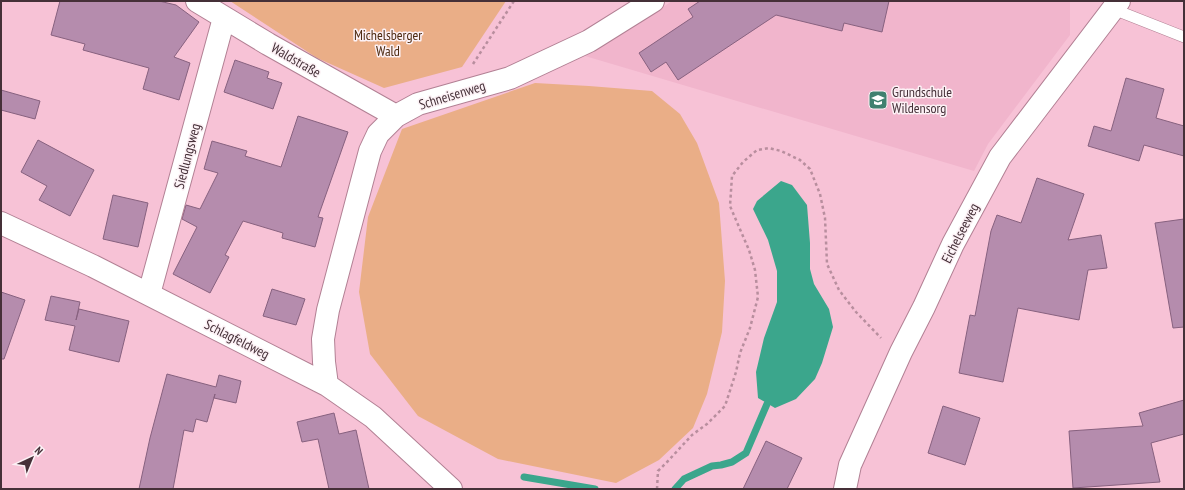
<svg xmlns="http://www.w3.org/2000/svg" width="1185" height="490" font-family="'PT Sans Narrow',sans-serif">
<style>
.built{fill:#f1b5cc}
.green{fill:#eaae87}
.water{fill:#3ba68c}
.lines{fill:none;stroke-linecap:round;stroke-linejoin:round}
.stream{stroke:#3ba68c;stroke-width:7}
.building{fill:#b58cad;stroke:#87617f}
.service-casing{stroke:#b28094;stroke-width:12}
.minor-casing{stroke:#b28094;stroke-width:24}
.path{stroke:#b88e9e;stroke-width:2.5;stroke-dasharray:3 3;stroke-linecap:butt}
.service{stroke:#fff;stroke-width:11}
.minor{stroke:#fff;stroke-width:22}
.labels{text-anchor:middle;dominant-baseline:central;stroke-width:3;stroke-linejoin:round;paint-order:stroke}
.park-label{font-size:14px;fill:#4d2a10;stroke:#fcf1f5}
.street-label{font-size:14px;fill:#453038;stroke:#fcf1f5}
.poi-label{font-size:14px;fill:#453038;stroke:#fcf1f5;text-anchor:start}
</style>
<rect width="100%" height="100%" fill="#f7c2d6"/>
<path class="built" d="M 672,1 L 1070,1 L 1070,35 L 988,144 L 974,171 L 585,56 L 637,25 Z"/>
<path class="green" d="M 230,1 L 506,1 L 462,67 L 384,88 L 317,58 Z
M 535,83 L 589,86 L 652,91 L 680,114 L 697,143 L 719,203 L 725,281 L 722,332 L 707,394 L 693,428 L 659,460 L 616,483 L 498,459 L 418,416 L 370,354 L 359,292 L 368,217 L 402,129 Z"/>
<path class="water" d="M 781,181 L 792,185 L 807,205 L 810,243 L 810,269 L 814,284 L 829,309 L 833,327 L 822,363 L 815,379 L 796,399 L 775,408 L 758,398 L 756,372 L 764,338 L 777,302 L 777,271 L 768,240 L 753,209 L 757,201 Z"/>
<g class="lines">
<path class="stream" d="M 524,477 L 595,489
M 675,489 L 684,479 L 712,466 L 721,465 L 732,462 L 746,453 L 767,404"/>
</g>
<path class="building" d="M 60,1 L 159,1 L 176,5 L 199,22 L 174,57 L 190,63 L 179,100 L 143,89 L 149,68 L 83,50 L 85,44 L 51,35 Z
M 700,1 L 889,1 L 882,32 L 844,23 L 842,31 L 776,15 L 678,80 L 666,62 L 651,72 L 639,53 L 693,17 L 688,9 Z
M 235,60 L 269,72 L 267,78 L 282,83 L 273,109 L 224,92 Z
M 1126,78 L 1164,89 L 1156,118 L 1184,126 L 1184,156 L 1144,145 L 1139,161 L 1088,146 L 1094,126 L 1111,131 Z
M 1,90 L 40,101 L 35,119 L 1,110 Z
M 298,116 L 348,132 L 318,217 L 323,218 L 315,247 L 282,238 L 283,233 L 243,221 L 225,255 L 229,257 L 210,293 L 173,274 L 197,227 L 182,219 L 186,205 L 200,209 L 218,173 L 204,169 L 212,141 L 247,151 L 245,156 L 281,167 Z
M 38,140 L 94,170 L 70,216 L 39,200 L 47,186 L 21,172 Z
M 1037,178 L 1084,194 L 1068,240 L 1101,235 L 1107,268 L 1088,270 L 1079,320 L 1018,308 L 1003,382 L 959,373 L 970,315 L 975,316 L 991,231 L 997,215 L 1021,223 Z
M 113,195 L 148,203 L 138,247 L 103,239 Z
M 1184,219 L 1184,327 L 1173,328 L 1155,223 Z
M 272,289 L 305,299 L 296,325 L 263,316 Z
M 1,292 L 25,300 L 4,359 L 1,359 Z
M 51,296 L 80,302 L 76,320 L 79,309 L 129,321 L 119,362 L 69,350 L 75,326 L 45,320 Z
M 167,374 L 216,387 L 219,375 L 241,381 L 236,403 L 214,398 L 215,394 L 207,422 L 196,419 L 193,432 L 184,430 L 173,489 L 139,489 L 150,438 Z
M 1184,400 L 1184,434 L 1151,443 L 1160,482 L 1073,488 L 1069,431 L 1143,426 L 1139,413 Z
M 943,406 L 980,418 L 965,465 L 928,453 Z
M 334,413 L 339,434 L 356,430 L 369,489 L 329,489 L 318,439 L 302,442 L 297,422 Z
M 766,441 L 802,458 L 787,489 L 743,489 Z"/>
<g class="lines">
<defs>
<path id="service" d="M 1113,9 L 1184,37"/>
<path id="minor" d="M 197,1 L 268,44 L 396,116
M 1,223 L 93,266 L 327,385 L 373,417 L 451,489
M 149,294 L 224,18
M 327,385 L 324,362 L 323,339 L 328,310 L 370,151 L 378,134 L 396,116 L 418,104 L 510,78 L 589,41 L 653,1
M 845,489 L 850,465 L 901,352 L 924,307 L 953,244 L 1000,157 L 1119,1"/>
</defs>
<use href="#service" class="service-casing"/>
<use href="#minor" class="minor-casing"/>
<path class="path" d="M 473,64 L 514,1
M 657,489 L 658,471 L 668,461 L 692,435 L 707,424 L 725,406 L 736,372 L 740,353 L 750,328 L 758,297 L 755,270 L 749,250 L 730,206 L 732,176 L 743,162 L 757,150 L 769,148 L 781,151 L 800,160 L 810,169 L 820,194 L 825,218 L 827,264 L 839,290 L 856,312 L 881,338"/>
<use href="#service" class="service"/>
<use href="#minor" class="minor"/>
</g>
<defs>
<symbol id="school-square" viewBox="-11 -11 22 22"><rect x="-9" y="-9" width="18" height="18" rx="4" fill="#40806f" stroke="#fcf1f5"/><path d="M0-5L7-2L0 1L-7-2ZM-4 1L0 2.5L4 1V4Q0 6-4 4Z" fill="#fff"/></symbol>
</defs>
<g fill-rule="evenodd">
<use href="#school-square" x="867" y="89" width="22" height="22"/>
</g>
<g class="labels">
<g class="park-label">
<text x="388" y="35">Michelsberger<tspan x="388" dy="16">Wald</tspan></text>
</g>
<g class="street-label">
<text transform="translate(296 60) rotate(30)">Waldstraße</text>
<text transform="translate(452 95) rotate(-17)">Schneisenweg</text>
<text transform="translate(187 156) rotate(-75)">Siedlungsweg</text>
<text transform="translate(960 233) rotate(-63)">Eichelseeweg</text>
<text transform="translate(237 339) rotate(27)">Schlagfeldweg</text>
</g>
<g class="poi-label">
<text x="892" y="92">Grundschule<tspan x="892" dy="16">Wildensorg</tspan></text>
</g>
</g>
<rect width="1185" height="490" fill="none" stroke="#453038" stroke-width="4"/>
<g transform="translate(32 458) rotate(44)" stroke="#fcf1f5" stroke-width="3" paint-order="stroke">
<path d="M0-3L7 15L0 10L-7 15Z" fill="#453038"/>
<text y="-6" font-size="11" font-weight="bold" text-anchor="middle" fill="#453038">N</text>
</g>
</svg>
